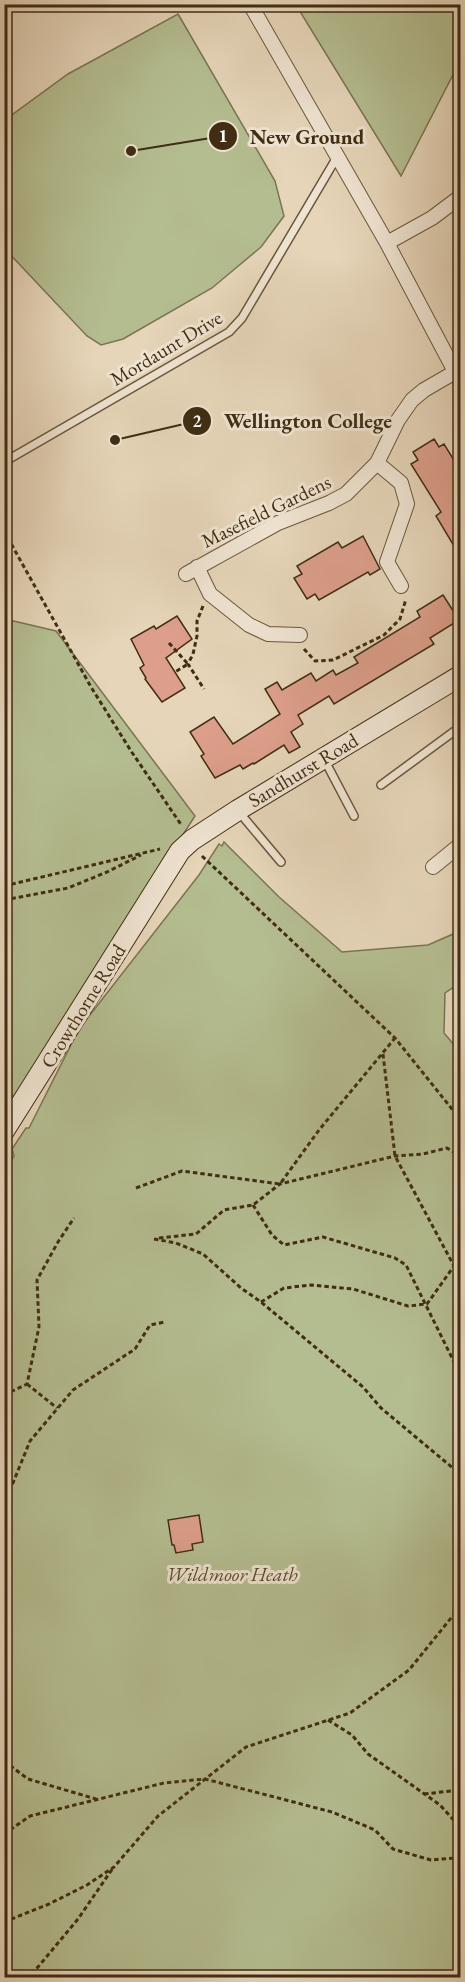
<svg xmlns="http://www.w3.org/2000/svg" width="465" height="1982" font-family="'EB Garamond',serif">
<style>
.green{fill:#b4bd90;stroke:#7a7552;stroke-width:1.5}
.building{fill:#dd9f8b;stroke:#402d13;stroke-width:1.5}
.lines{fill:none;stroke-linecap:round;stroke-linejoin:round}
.lane-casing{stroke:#6a573c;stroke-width:10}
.street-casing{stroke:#6a573c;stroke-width:16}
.secondary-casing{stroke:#402d13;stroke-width:22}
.path{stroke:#402d13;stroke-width:3;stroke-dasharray:4.5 3;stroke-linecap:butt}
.lane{stroke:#efe4d2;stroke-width:7}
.street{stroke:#efe4d2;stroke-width:14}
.secondary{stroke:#efe4d2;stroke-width:20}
.labels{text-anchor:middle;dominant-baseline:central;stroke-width:6;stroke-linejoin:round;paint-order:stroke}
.street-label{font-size:20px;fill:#402d13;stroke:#efe4d2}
.park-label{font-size:20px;font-style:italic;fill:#574a2c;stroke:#efe4d2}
.leader{fill:none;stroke:#402d13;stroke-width:2}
.callout-dot{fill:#402d13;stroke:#efe4d2;stroke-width:2}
.mark-label{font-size:18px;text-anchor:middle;font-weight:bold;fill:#fff}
.callout-label{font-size:21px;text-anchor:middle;font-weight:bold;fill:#402d13;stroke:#efe4d2;stroke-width:6;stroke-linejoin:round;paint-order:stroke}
</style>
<rect width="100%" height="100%" fill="#e6d5b9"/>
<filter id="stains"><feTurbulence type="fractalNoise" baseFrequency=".00333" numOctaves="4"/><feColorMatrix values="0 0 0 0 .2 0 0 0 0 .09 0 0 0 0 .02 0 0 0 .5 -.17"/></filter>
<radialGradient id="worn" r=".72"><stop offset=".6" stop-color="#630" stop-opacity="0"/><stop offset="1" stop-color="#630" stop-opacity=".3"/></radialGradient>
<path class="green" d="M 296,5 L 460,5 L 460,61 L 401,176 Z
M 178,14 L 275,181 L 284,216 L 261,247 L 212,288 L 123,339 L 101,345 L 87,336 L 5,249 L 5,120 L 68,74 Z
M 5,619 L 56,631 L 195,816 L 5,1110 Z
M 224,842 L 279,897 L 342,952 L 428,945 L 460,931 L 460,983 L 445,993 L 444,1033 L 460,1052 L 460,1977 L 5,1977 L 4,1171 L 14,1156 L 12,1149 L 26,1128 L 29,1128 L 79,1029 L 199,875 L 219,844 L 222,846 Z"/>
<path class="building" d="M 434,439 L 439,447 L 444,444 L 460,470 L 460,556 L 436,516 L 441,512 L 411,464 L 418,460 L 413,452 Z
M 363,536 L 380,569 L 370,575 L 368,572 L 319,600 L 315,594 L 307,599 L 294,578 L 302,574 L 297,566 L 338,542 L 342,548 Z
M 443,595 L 459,620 L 430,638 L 434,644 L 334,704 L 329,696 L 298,715 L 303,724 L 291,732 L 300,747 L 289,753 L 284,745 L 254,764 L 253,763 L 243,769 L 240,765 L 215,778 L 201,756 L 204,754 L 190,732 L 214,717 L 233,744 L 280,714 L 265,689 L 277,682 L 282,690 L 311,673 L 316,681 L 333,670 L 336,675 L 358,663 L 354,657 L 420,617 L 417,611 Z
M 177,616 L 192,639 L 166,658 L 185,688 L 162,702 L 145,679 L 146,678 L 140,668 L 144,665 L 131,639 L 154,626 L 156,629 Z
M 199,1515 L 203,1542 L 192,1544 L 193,1550 L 176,1553 L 174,1545 L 172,1545 L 168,1520 Z"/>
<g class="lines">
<defs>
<path id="lane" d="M 4,462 L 229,332 L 242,318 L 337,157
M 324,759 L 354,816
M 381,785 L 460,727
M 239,812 L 281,862"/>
<path id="street" d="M 250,4 L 387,243 L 460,381
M 387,243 L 432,218 L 460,197
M 377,463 L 401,483 L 407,504 L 387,562 L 401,586
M 197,567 L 210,594 L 249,625 L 268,634 L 300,635
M 186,574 L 278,523 L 329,503 L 346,494 L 377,463 L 398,420 L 412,400 L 424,390 L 455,372
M 433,867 L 460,845"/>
<path id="secondary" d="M 4,1131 L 180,851 L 192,840 L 238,810 L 460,676"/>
</defs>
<use href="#lane" class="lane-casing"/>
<use href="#street" class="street-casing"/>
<use href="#secondary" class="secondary-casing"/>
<path class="path" d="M 4,531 L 91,687 L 131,751 L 182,826
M 203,606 L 197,621 L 197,636 L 193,654 L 188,664 L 204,689
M 169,643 L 188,664 L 175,672
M 304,649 L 315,661 L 333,660 L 384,635 L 400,619 L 406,599
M 202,856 L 395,1038 L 460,1119
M 4,886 L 160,849
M 4,900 L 68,888 L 107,872 L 141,855
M 383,1054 L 395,1156 L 454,1266 L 460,1270
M 136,1188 L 182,1171 L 280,1184 L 319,1130 L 395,1038
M 253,1205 L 272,1235 L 284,1245 L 323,1237 L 395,1258 L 406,1265 L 460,1374
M 159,1238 L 196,1234 L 224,1210 L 253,1205 L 280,1184 L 395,1156 L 423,1154 L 447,1148 L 460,1156
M 154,1239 L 176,1243 L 203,1254 L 241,1288 L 261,1302 L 363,1387 L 381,1408 L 460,1474
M 261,1302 L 284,1288 L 311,1285 L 353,1289 L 408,1306 L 427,1304 L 454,1266
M 27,1384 L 57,1408
M 4,1395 L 27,1384 L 39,1327 L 37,1280 L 58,1242 L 74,1218
M 4,1505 L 30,1441 L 73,1390 L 135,1349 L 150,1325 L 165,1322
M 328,1720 L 352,1735 L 368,1754 L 440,1805 L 460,1827
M 4,1761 L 28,1779 L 96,1799
M 424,1794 L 460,1790
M 4,1834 L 30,1816 L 164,1783 L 205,1779 L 332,1812 L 375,1830 L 393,1849 L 431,1860 L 455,1858 L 460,1853
M 4,1922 L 49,1904 L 87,1885 L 114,1867 L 158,1816 L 246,1747 L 350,1713 L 409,1670 L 460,1607
M 25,1978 L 38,1967 L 78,1919 L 113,1868"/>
<use href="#lane" class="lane"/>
<use href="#street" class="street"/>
<use href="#secondary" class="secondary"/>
</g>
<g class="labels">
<g class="street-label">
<text transform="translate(166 348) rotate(-31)">Mordaunt Drive</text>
<text transform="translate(266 511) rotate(-26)">Masefield Gardens</text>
<text transform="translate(303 770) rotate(-31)">Sandhurst Road</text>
<text transform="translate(83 1006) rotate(-58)">Crowthorne Road</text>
</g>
<g class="park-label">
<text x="232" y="1574">Wildmoor Heath</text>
</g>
</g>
<path class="leader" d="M131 151L223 136M115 440L197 421"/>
<g class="callout-dot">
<circle cx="131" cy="151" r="6"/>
<circle cx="115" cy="440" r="6"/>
<circle cx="223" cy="136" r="15"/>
<circle cx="197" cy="421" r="15"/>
</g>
<g class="mark-label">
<text x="223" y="142">1</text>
<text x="197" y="427">2</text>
</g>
<g class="callout-label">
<text x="307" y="144">New Ground</text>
<text x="308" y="428">Wellington College</text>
</g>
<rect width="465" height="1982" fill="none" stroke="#e6d5b9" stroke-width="24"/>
<rect x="6" y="6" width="453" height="1970" fill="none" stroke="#402d13" stroke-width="3"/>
<rect x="12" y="12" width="441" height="1958" fill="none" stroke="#402d13" stroke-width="1.5"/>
<rect width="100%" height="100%" filter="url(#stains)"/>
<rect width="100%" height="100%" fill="url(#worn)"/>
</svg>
